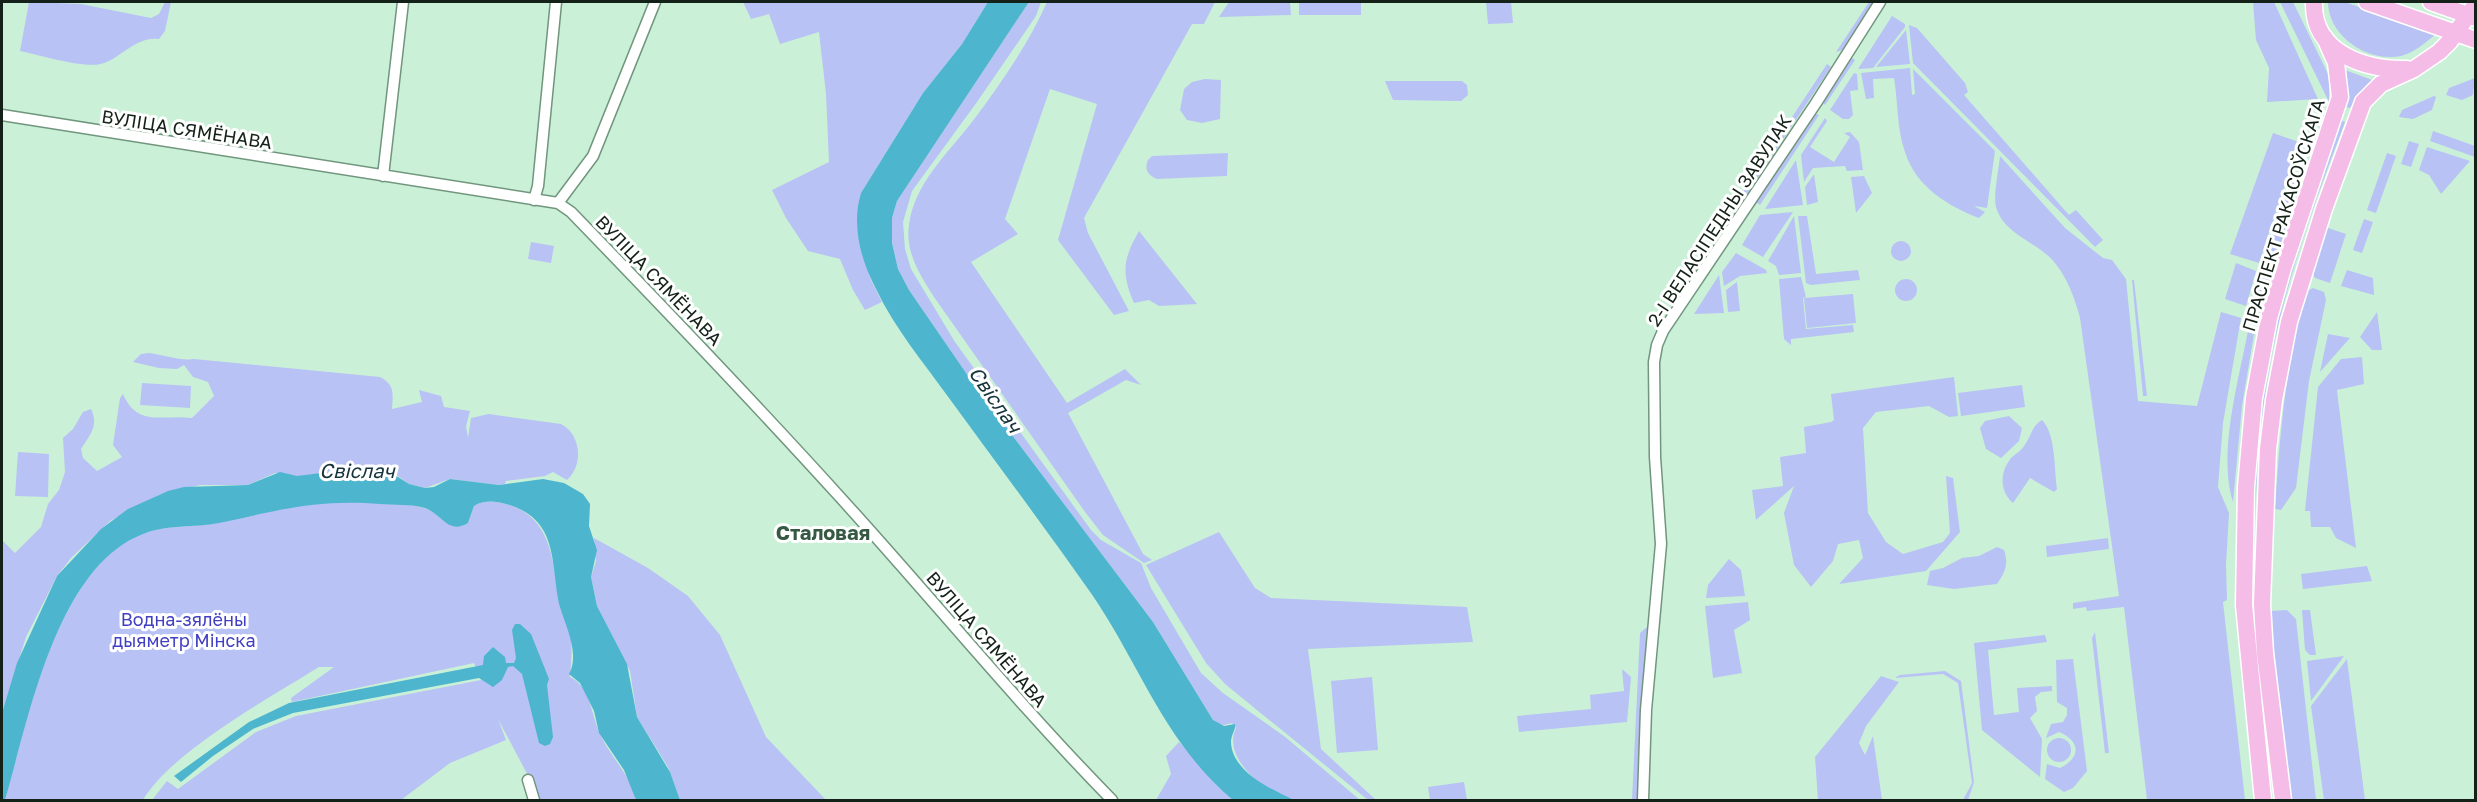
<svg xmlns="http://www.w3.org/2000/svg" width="2477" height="802" font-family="'Golos Text',sans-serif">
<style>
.green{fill:#b8c2f5}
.water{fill:#4eb5ce}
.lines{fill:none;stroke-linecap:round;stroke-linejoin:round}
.minor-casing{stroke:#71967e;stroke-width:13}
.primary-casing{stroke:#fff;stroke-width:19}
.minor{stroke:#fff;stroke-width:10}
.primary{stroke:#f5bce8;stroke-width:16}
.labels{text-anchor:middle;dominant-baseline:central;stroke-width:6;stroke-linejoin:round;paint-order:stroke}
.street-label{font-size:18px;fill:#132118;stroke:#fff}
.park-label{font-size:18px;fill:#413fc2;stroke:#fff}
.water-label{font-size:20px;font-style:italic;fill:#15343c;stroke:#fff}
.neighbourhood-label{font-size:20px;font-weight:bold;fill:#365943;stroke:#fff}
</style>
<rect width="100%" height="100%" fill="#caf1d7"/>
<path class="green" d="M 29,2 L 81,4 L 151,18 L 159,14 L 165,2 L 171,2 L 165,31 L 159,39 C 137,36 123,56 104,63 C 87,70 40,55 20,51 Z
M 743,2 L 988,2 L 962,44 L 923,93 L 861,193 L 857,223 L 858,235 L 871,280 L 882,302 L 865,310 L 853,290 L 840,259 L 808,251 L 786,218 L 772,190 L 829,162 L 826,94 L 819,32 L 780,44 L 769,14 L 751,19 Z
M 1029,2 L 1041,2 L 1036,16 L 977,102 L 912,191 L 903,222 L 905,249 L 911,269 L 955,342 L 1091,530 L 1101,540 L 1141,563 L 1151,588 L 1201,673 L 1223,693 L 1284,736 L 1360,800 C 1340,800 1316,802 1296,800 C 1268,796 1221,759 1236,728 L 1232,723 L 1220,726 L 1213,720 L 1153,622 L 975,386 L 909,290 L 898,269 L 892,243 L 892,218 L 897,201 Z
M 1047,2 L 1215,2 L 1204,24 L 1192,24 L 1084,218 L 1088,233 L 1129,311 L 1114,315 L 1058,240 L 1097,104 L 1050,89 L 1005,219 L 1018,234 L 971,262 L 1067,403 L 1125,369 L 1141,385 L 1126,380 L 1068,413 L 1143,554 L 1152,560 L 1144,563 L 1103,535 L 1085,512 L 934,297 C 920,275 905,252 909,225 C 914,184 948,153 972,122 C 1000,85 1029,43 1047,2 Z
M 1229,2 L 1290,2 L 1291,15 L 1219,17 Z
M 1299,2 L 1361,2 L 1361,15 L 1299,15 Z
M 1486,2 L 1511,2 L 1513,23 L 1488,24 Z
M 1869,2 L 1874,2 L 1842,50 L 1836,52 Z
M 2253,2 L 2274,2 L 2318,99 L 2267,102 L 2269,68 L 2256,40 Z
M 2280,2 L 2293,2 L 2329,76 L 2329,102 Z
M 2328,2 L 2345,2 L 2436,34 C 2425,43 2415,52 2401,56 C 2368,63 2328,36 2328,2 Z
M 1892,16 L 1905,24 L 1905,27 L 1873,68 L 1858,69 Z
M 1909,25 L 1917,28 L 1965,83 L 1968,92 L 1964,95 L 2069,215 L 2076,210 L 2103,240 L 2095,247 L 1913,63 Z
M 1906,30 L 1910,64 L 1876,67 Z
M 1852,58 L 1855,60 L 1825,105 L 1822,101 L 1846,61 Z
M 1827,64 L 1831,67 L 1744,198 L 1733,207 Z
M 1910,68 L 1912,95 L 1915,94 L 1913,69 L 1995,151 L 1987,208 L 1974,206 L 1985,212 L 1979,218 C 1948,206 1916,187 1905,152 C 1897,130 1898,102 1894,78 L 1873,79 L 1874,98 L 1866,99 L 1861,73 Z
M 2345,70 L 2372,80 L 2350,108 L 2346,107 L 2348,91 Z
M 1854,73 L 1857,74 L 1858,90 L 1850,91 L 1853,115 L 1849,119 L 1843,119 L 1830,110 Z
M 2475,78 L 2473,95 L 2462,100 L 2446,95 L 2449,88 Z
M 1205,79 L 1221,80 L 1220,119 L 1202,123 L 1187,120 L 1180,110 L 1184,89 L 1192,82 Z
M 1385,81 L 1462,81 L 1467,85 L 1468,95 L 1461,101 L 1393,100 Z
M 2434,96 L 2436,97 L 2432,110 L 2413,119 L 2399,117 L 2402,110 Z
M 1813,113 L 1819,115 L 1760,205 L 1754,201 Z
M 1825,118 L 1827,121 L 1810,147 L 1834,162 L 1850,137 L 1844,133 L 1850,132 L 1859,142 L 1863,170 L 1847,171 L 1845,166 L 1813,168 L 1804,182 L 1801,155 Z
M 2341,120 L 2345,122 C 2315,201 2285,282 2270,365 C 2256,443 2254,522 2253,601 L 2248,600 C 2249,535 2250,469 2259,405 C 2271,307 2307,212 2341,120 Z
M 2433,131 L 2475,146 L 2475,157 L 2430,141 Z
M 2273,133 L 2296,141 L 2298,146 L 2259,263 L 2230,254 Z
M 2409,141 L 2419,144 L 2411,167 L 2401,164 Z
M 2427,147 L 2470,161 L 2441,194 L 2429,175 L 2419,170 Z
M 1228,153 L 1227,176 L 1157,179 C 1148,175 1144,170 1148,160 L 1152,156 Z
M 2387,153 L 2396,156 L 2376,213 L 2367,210 Z
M 2000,156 L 2065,228 L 2103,258 L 2112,260 L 2126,279 L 2138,401 L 2197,406 L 2221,312 L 2241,318 L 2223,423 L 2218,487 L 2229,513 L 2226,565 L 2227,600 L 2223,602 L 2245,800 L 2147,800 L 2124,607 L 2087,611 L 2086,607 L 2073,609 L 2073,603 L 2119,596 L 2080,318 C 2075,299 2068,279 2055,263 C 2038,242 2004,235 1996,207 C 1993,196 1999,168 2000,156 Z
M 1796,160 L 1803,205 L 1765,209 Z
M 1814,174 L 1818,202 L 1807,205 L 1805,187 Z
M 1864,176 L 1872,193 L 1856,213 L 1851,177 Z
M 2292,177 L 2301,177 L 2262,307 L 2253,309 L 2262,269 Z
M 1793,212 L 1763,257 L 1742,245 L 1760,215 Z
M 1794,216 L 1801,273 L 1779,275 L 1776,266 L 1768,261 Z
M 1798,216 L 1807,216 L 1816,274 L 1858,270 L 1860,280 L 1811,285 L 1806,283 Z
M 2364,219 L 2373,222 L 2362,253 L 2353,250 Z
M 2325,227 L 2346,234 L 2330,283 L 2315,278 L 2311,270 Z
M 1139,231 L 1197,304 L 1159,306 L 1149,300 L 1134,303 C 1121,273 1123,259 1139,231 Z
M1891 251a10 10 0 1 1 20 0a10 10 0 1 1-20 0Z
M 531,242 L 554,246 L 551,263 L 528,259 Z
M 1736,253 L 1766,270 L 1767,273 L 1740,276 L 1724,286 L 1722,272 Z
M 2236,263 L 2256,271 L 2246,306 L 2225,299 Z
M 2347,270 L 2373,278 L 2374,295 L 2341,286 Z
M 1719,275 L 1724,313 L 1694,314 Z
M 1801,277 L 1806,297 L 1803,298 L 1806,329 L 1853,325 L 1854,332 L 1791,339 L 1791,345 L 1784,339 L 1779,279 Z
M1895 290a11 11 0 1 1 22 0a11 11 0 1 1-22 0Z
M 2132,280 L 2134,280 L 2147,396 L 2143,396 Z
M 1737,282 L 1740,311 L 1728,312 L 1726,290 Z
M 2313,288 L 2324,292 L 2326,300 L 2309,381 L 2296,488 L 2281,510 L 2275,509 C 2280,435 2285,362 2307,291 Z
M 1853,294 L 1856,323 L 1807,328 L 1804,298 Z
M 2377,312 L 2382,350 L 2372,350 L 2360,337 Z
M 2249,325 L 2255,328 L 2242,406 L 2233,502 C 2217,451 2240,377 2249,325 Z
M 2328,334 L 2350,338 L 2320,372 Z
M 149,353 C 164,355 180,361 194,359 L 380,377 C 395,385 393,393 392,409 L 422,402 L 419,390 L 441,396 L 444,407 L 470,411 L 466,426 L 468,438 L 471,418 L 489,414 L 561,424 C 581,434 584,465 567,480 L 553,472 L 545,476 L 506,481 L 505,484 L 499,485 L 450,479 L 425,488 L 409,484 L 391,471 L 378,469 L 358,478 L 321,473 L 302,477 L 275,473 L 248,485 L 200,485 L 159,495 L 110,521 L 71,558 L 57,576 L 26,637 L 2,713 L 2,540 L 15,553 L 41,527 L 48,504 L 59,490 L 65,472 L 63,438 L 73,429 L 83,412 L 91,409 C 99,426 90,435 81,449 L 83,458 L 97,471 L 122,457 L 113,445 L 120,398 L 123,394 C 138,428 162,414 192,418 L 214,396 L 208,382 L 193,377 L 184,365 L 177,369 L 159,368 L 133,362 L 141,354 Z
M 2362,357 L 2364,384 L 2337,390 L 2356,548 L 2336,538 L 2330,527 L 2311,527 L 2310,511 L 2305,511 L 2318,387 L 2341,359 Z
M 1954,377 L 1958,416 L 1949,417 L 1929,406 L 1876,412 L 1863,428 L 1868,513 L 1886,542 L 1903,554 L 1943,542 L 1950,533 L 1946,476 L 1953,478 L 1960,532 L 1926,571 L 1839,584 L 1863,558 L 1859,540 L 1838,544 L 1833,561 L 1811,587 L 1794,565 L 1784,513 L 1794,486 L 1756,520 L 1752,490 L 1783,486 L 1780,457 L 1806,453 L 1804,427 L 1831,422 L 1834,420 L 1831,394 Z
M 142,383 L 191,386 L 190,408 L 140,405 Z
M 2022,385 L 2025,407 L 1961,416 L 1958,393 Z
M 2009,416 L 2022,428 L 2019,441 L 2001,458 L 1986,449 L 1980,428 L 1985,421 Z
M 2042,420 C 2056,434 2054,469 2057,489 L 2054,492 L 2030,478 L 2013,503 C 2000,492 1999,473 2011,458 C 2015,454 2021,451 2024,446 C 2032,435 2031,427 2042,420 Z
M 18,452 L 49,454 L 48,497 L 15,496 Z
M 342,501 C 363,502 408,502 427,509 C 442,515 450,534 468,523 L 474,506 C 484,500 495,501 506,504 C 552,516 553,562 559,601 C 561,612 568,621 570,632 C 573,647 571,663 570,677 C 591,687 591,715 600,734 C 611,758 629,772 636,800 L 541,800 L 498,719 L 506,740 L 450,763 L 401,800 L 152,800 L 167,781 L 178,789 L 256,732 L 296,716 L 481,680 L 474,663 L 292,702 L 291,698 L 334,667 L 319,667 C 271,697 171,752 143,800 L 5,800 C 26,723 58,564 144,533 C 169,524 195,528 220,522 C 261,514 300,502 342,501 Z
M 1219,532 L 1255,588 L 1271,598 L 1467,607 L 1473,642 L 1308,649 L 1321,749 L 1376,800 L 1368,800 L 1225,684 L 1206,663 L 1146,565 Z
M 594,538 L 648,568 L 688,596 L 720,635 L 766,737 L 826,800 L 680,800 L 668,767 L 637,717 L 630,671 L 597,606 L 591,577 L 596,561 Z
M 2108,538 L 2109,549 L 2047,557 L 2046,546 Z
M 1997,547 L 2004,550 C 2009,563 2005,573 1997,584 L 1954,589 L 1927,585 L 1930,571 L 1943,568 L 1962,558 L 1979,556 Z
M 1729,559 L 1741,570 L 1745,596 L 1706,598 L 1708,585 Z
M 2367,566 L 2372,581 L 2303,589 L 2301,574 Z
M 1748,602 L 1750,620 L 1734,630 L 1742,673 L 1713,678 L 1705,606 Z
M 2287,610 L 2296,619 L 2316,800 L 2290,800 L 2270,611 Z
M 2302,610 L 2310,610 L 2316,655 L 2310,655 L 2305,650 Z
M 1647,627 L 1638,800 L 1632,800 L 1640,633 Z
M 2095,632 L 2109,753 L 2105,753 L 2092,638 Z
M 2045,635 L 2047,642 L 1988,650 L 1994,715 L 2019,712 L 2017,688 L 2052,686 L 2052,691 L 2041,692 L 2035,697 L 2037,711 L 2030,718 L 2042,739 L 2040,777 L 1982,730 L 1974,643 Z
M 2344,656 L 2311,701 L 2307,661 Z
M 2073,659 L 2087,771 L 2073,788 L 2064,792 L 2045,779 L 2047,764 L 2060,768 C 2081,758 2081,741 2059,732 L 2046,738 L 2051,724 L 2063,722 L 2067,715 L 2067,708 L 2057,702 L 2056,660 Z
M 2347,659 L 2365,800 L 2324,800 L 2311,706 Z
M 1622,669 L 1631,677 L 1627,722 L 1519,732 L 1517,716 L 1591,709 L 1590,695 L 1624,691 Z
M 1945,671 L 1961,681 L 1974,782 L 1968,800 L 1963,800 L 1972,783 L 1958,683 L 1943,674 L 1894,678 L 1900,675 Z
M 1881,676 L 1899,682 L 1866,726 L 1859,743 L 1865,755 L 1873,736 L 1882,800 L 1818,800 L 1815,757 Z
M 1372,677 L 1378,750 L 1337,753 L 1331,681 Z
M2047 750a12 12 0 1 1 24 0a12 12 0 1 1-24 0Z
M 1179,742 L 1233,800 L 1156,800 L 1171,774 L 1166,756 Z
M 1464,782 L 1467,800 L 1430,800 L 1428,787 Z"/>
<path class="water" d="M 988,2 L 1029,2 L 897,201 L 892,218 L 892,243 L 898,269 L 909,290 L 975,386 L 1153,622 L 1213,720 L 1224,726 L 1235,724 C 1236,730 1231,735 1231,742 C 1232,772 1271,789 1294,800 L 1233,800 C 1165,743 1141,667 1093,596 C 1046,529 997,464 949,398 C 924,363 895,329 876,289 C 861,260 851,226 861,193 L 923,93 L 962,44 Z
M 384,468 L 409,484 L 425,488 L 434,487 L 450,479 L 499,485 L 543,479 L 564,483 L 583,494 L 590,504 L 589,526 L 597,550 L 591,577 L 597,606 L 627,664 L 637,717 L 670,772 L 680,800 L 636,800 L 624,770 L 599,733 L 594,711 L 580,683 L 569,674 C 580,654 566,627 560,607 C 550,567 561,519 506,504 C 495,501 484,500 474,506 L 468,523 C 448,535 442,514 425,508 C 411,504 394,505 380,504 C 316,499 280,510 219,523 C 193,528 168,524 143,534 C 56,567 28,722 5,800 L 2,800 L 2,713 L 17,663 L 57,576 L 101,529 L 128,509 L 168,491 L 184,487 L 248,485 L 280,472 L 297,476 L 321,473 L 359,478 Z
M 515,624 L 520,624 L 531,634 L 549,679 L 547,685 L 553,737 L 550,744 L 545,746 L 539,743 L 522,674 L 513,666 L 508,667 L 502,680 L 493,687 L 479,678 L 293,713 L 253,729 L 213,756 L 181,782 L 174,776 L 249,722 L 289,703 L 483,665 L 484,656 L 493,647 L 505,657 L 506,663 L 514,663 L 516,658 L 512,630 Z"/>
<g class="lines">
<defs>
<path id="minor" d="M 2,115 L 558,203 L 571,212 C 662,306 752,400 839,496 C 931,597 1017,703 1112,800
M 383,176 L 403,2
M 534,200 L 538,186 L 556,2
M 558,203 L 593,156 L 655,2
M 528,780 L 534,800
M 1643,800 L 1646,710 L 1661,544 L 1655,457 L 1654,362 L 1657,345 L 1663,331 L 1816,103 L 1880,2"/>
<path id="primary" d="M 2314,2 C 2312,53 2365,70 2407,69
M 2367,2 L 2476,40
M 2431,2 L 2476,18
M 2263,800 L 2244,605 L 2246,487 L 2254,398 L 2269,318 L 2283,268 L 2340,97 L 2336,63 L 2325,38
M 2283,800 L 2265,653 L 2262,604 L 2268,449 L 2274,400 L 2289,322 L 2324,209 L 2363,102 L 2381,84 L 2414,69 L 2439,52 L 2450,41 L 2476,4"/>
</defs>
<use href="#minor" class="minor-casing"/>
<use href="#primary" class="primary-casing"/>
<use href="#minor" class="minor"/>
<use href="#primary" class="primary"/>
</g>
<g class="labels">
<g class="street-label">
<text transform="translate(187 129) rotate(9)">ВУЛІЦА СЯМЁНАВА</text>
<text transform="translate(2283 215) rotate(-73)">ПРАСПЕКТ РАКАСОЎСКАГА</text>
<text transform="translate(1719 220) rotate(-57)">2-І ВЕЛАСІПЕДНЫ ЗАВУЛАК</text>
<text transform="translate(659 280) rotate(46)">ВУЛІЦА СЯМЁНАВА</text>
<text transform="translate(987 639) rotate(49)">ВУЛІЦА СЯМЁНАВА</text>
</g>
<g class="park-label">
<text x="184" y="619">Водна-зялёны<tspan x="184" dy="21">дыяметр Мінска</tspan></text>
</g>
<g class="water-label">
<text transform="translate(996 399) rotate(55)">Свіслач</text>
<text x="357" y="470">Свіслач</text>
</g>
<g class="neighbourhood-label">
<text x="823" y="532">Сталовая</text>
</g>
</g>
<rect width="2477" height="802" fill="none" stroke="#132118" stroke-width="6"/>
</svg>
